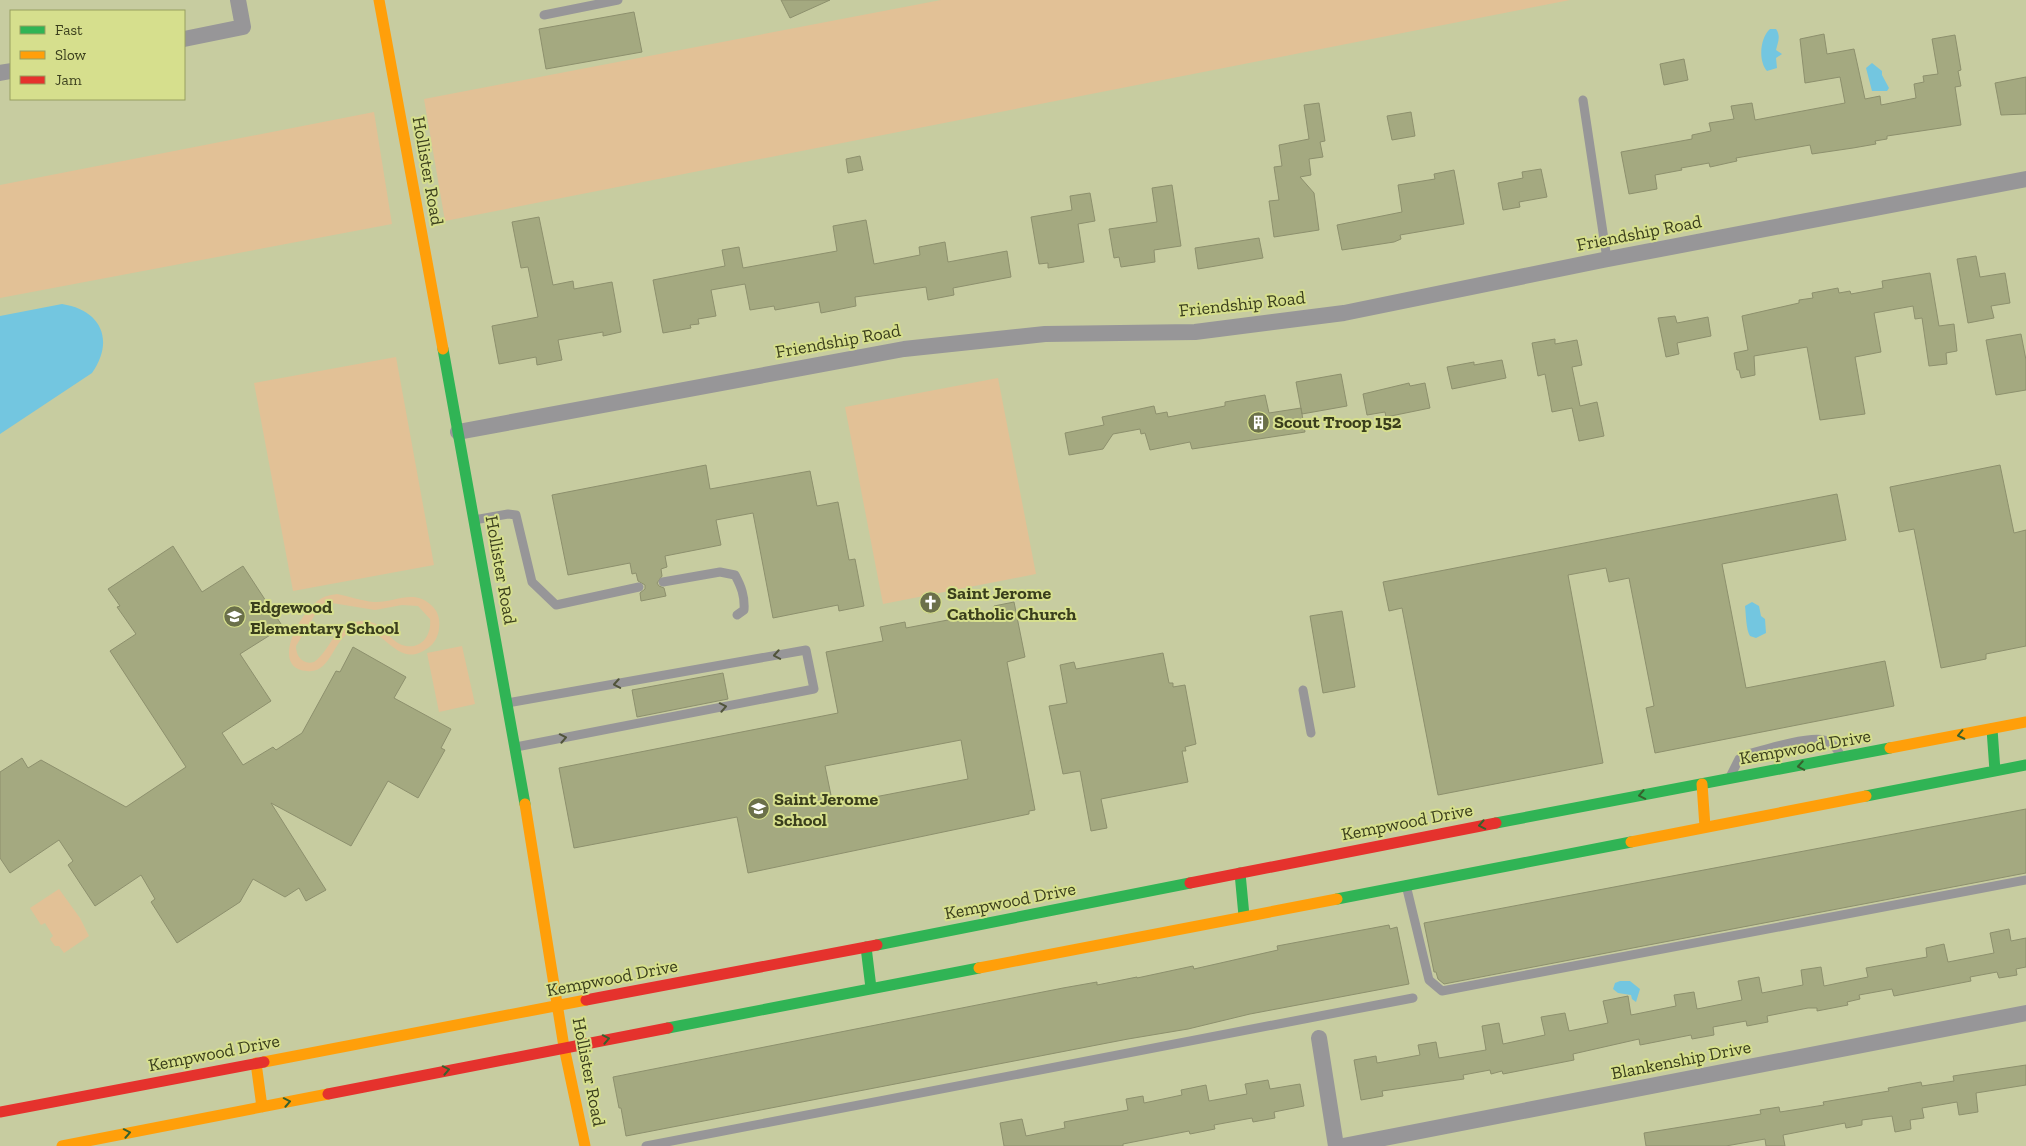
<svg xmlns="http://www.w3.org/2000/svg" width="2026" height="1146" font-family="'Zilla Slab',serif">
<style>
.green{fill:#e2c196;fill-rule:evenodd}
.water{fill:#73c6e0}
.building{fill:#a4a980;stroke:#8d906d;fill-rule:evenodd}
.lines{fill:none;stroke-linecap:round;stroke-linejoin:round}
.lane{stroke:#979698;stroke-width:9}
.street{stroke:#979698;stroke-width:16}
.fast{stroke:#30b455;stroke-width:11}
.slow{stroke:#ff9f0a;stroke-width:11}
.jam{stroke:#e5322d;stroke-width:11}
.oneway{stroke:#51543b}
.oneway2{stroke:#37612d}
.labels{text-anchor:middle;dominant-baseline:central;stroke-width:4;stroke-linejoin:round;paint-order:stroke}
.street-label{font-size:18px;fill:#3a3e1c;stroke:#d6df8d}
.poi-label{font-size:18px;font-weight:bold;fill:#3a3e1c;stroke:#d6df8d;text-anchor:start}
</style>
<rect width="100%" height="100%" fill="#c7cca0"/>
<path class="green" d="M 941,0 L 1570,0 L 445,221 L 424,99 Z
M 374,112 L 392,224 L 0,298 L 0,185 Z
M 396,357 L 434,565 L 293,591 L 254,383 Z
M 998,378 L 1036,574 L 883,604 L 845,407 Z
M 337,594 C 349,596 361,601 374,602 C 396,603 415,587 434,608 C 439,614 440,621 439,629 C 438,637 434,644 428,648 C 395,672 385,621 353,631 C 333,637 332,674 307,671 C 268,668 302,610 319,600 C 324,596 331,595 337,594 ZM 332,603 L 375,610 L 402,605 L 418,606 L 430,619 C 432,636 420,651 402,645 C 385,638 382,616 355,622 C 332,628 331,650 314,662 C 303,665 296,657 296,646 L 316,613 Z
M 462,646 L 475,704 L 439,712 L 427,653 Z
M 59,889 L 80,918 L 89,936 L 64,953 L 59,946 L 55,946 L 50,939 L 53,936 L 45,923 L 41,925 L 30,908 Z"/>
<path class="water" d="M 1770,29 L 1776,29 C 1781,36 1778,42 1776,50 L 1782,54 L 1776,58 L 1777,68 L 1767,71 C 1758,61 1760,38 1770,29 Z
M 1872,63 L 1882,71 L 1882,75 L 1889,88 L 1887,91 L 1872,91 L 1866,68 Z
M 62,304 C 101,310 115,340 92,373 L 0,434 L 0,316 Z
M 1752,602 L 1759,606 L 1761,616 L 1765,619 L 1766,633 L 1756,638 L 1750,636 C 1746,630 1746,614 1745,606 Z
M 1620,981 L 1630,981 L 1640,989 L 1636,1002 L 1632,999 L 1631,995 L 1618,993 L 1613,989 L 1615,983 Z"/>
<path class="building" d="M 781,0 L 830,0 L 790,18 Z
M 634,12 L 642,52 L 546,69 L 539,29 Z
M 1824,34 L 1827,54 L 1854,49 L 1865,99 L 1880,96 L 1881,105 L 1916,98 L 1914,84 L 1924,82 L 1923,76 L 1938,74 L 1932,39 L 1955,35 L 1961,70 L 1958,71 L 1961,86 L 1955,87 L 1961,125 L 1887,136 L 1887,139 L 1875,141 L 1876,144 L 1853,148 L 1812,154 L 1810,145 L 1736,158 L 1737,161 L 1710,167 L 1709,163 L 1681,168 L 1682,170 L 1655,175 L 1657,189 L 1629,194 L 1621,152 L 1692,139 L 1692,135 L 1711,131 L 1709,123 L 1734,119 L 1731,106 L 1752,103 L 1755,120 L 1845,103 L 1840,77 L 1805,83 L 1800,39 Z
M 1684,59 L 1688,80 L 1664,85 L 1660,64 Z
M 2026,77 L 2026,114 L 2001,115 L 1995,83 Z
M 1319,103 L 1325,141 L 1320,142 L 1323,157 L 1309,159 L 1311,175 L 1300,177 L 1314,193 L 1319,230 L 1274,237 L 1269,201 L 1279,200 L 1274,167 L 1282,166 L 1279,145 L 1309,139 L 1304,105 Z
M 1411,112 L 1415,136 L 1392,140 L 1387,116 Z
M 860,156 L 863,170 L 848,173 L 846,159 Z
M 1541,169 L 1547,197 L 1519,202 L 1520,207 L 1503,210 L 1498,183 L 1523,178 L 1522,172 Z
M 1454,170 L 1464,224 L 1400,235 L 1401,239 L 1394,242 L 1342,250 L 1337,225 L 1402,212 L 1398,185 L 1435,179 L 1434,174 Z
M 1172,185 L 1181,246 L 1154,250 L 1155,262 L 1121,267 L 1119,257 L 1114,258 L 1109,229 L 1157,222 L 1152,188 Z
M 1090,193 L 1095,221 L 1078,224 L 1084,262 L 1048,268 L 1048,263 L 1039,264 L 1031,217 L 1072,210 L 1070,196 Z
M 539,217 L 553,285 L 573,281 L 574,289 L 612,282 L 621,332 L 603,336 L 603,332 L 558,340 L 562,360 L 537,365 L 536,357 L 499,364 L 492,326 L 538,317 L 528,267 L 521,268 L 512,222 Z
M 866,220 L 874,264 L 920,255 L 919,247 L 945,242 L 948,262 L 1007,251 L 1011,277 L 953,288 L 954,295 L 928,300 L 926,287 L 855,297 L 856,306 L 821,313 L 819,302 L 775,310 L 774,306 L 750,310 L 745,284 L 711,290 L 716,316 L 698,319 L 699,324 L 690,325 L 691,328 L 663,333 L 653,280 L 725,266 L 722,250 L 739,247 L 743,268 L 837,251 L 833,226 Z
M 1259,238 L 1263,258 L 1198,269 L 1195,248 Z
M 1976,256 L 1980,277 L 2005,273 L 2010,303 L 1991,306 L 1994,318 L 1968,323 L 1957,259 Z
M 1930,273 L 1939,326 L 1954,324 L 1957,351 L 1946,353 L 1947,364 L 1929,366 L 1922,318 L 1915,319 L 1913,306 L 1874,313 L 1881,352 L 1855,357 L 1865,414 L 1820,420 L 1807,347 L 1754,356 L 1755,375 L 1741,378 L 1739,370 L 1737,370 L 1734,353 L 1748,350 L 1742,316 L 1799,303 L 1799,300 L 1813,298 L 1812,293 L 1838,288 L 1839,293 L 1850,291 L 1851,294 L 1883,288 L 1882,281 Z
M 1675,316 L 1677,323 L 1708,317 L 1711,336 L 1677,343 L 1679,354 L 1666,357 L 1658,318 Z
M 2021,334 L 2026,360 L 2026,390 L 1996,395 L 1986,340 Z
M 1555,339 L 1555,344 L 1577,340 L 1582,365 L 1572,367 L 1580,406 L 1597,402 L 1604,436 L 1579,441 L 1572,408 L 1552,412 L 1545,374 L 1538,376 L 1532,343 Z
M 1502,360 L 1506,378 L 1452,389 L 1447,367 L 1474,362 L 1474,365 Z
M 1341,374 L 1347,406 L 1302,414 L 1296,382 Z
M 1409,383 L 1410,386 L 1425,383 L 1430,408 L 1386,417 L 1385,412 L 1367,415 L 1363,394 Z
M 1265,395 L 1269,413 L 1301,408 L 1305,432 L 1192,449 L 1190,442 L 1150,450 L 1145,433 L 1141,434 L 1140,429 L 1113,434 L 1103,449 L 1069,455 L 1065,433 L 1104,425 L 1102,417 L 1154,406 L 1156,414 L 1167,412 L 1168,417 L 1225,406 L 1225,402 Z
M 706,465 L 710,489 L 810,471 L 817,506 L 838,502 L 849,560 L 855,559 L 864,606 L 839,611 L 838,605 L 773,618 L 753,513 L 716,520 L 721,545 L 665,556 L 667,567 L 661,569 L 662,576 L 657,583 L 659,586 L 664,588 L 666,596 L 641,601 L 640,593 L 645,589 L 645,585 L 638,581 L 636,573 L 632,574 L 630,563 L 568,575 L 552,495 Z
M 2000,465 L 2014,533 L 2026,530 L 2026,646 L 1986,654 L 1986,659 L 1941,668 L 1914,529 L 1899,532 L 1890,487 Z
M 1837,494 L 1846,540 L 1722,564 L 1746,688 L 1885,661 L 1894,706 L 1655,753 L 1646,708 L 1654,706 L 1629,578 L 1609,582 L 1606,568 L 1568,575 L 1603,763 L 1438,795 L 1402,608 L 1389,611 L 1383,582 Z
M 173,546 L 202,592 L 243,566 L 283,627 L 240,654 L 271,701 L 222,733 L 243,765 L 273,747 L 276,750 L 302,733 L 336,671 L 340,672 L 353,647 L 406,677 L 394,698 L 451,729 L 441,748 L 445,750 L 418,798 L 388,781 L 351,846 L 271,803 L 326,890 L 306,901 L 299,888 L 285,897 L 253,879 L 240,902 L 177,943 L 151,902 L 155,899 L 141,875 L 95,906 L 68,865 L 73,861 L 59,840 L 10,873 L 0,858 L 0,772 L 22,758 L 28,768 L 41,760 L 126,807 L 186,767 L 110,651 L 136,634 L 117,607 L 120,606 L 108,589 Z
M 1014,602 L 1025,657 L 1007,662 L 1035,810 L 1029,811 L 1029,814 L 748,873 L 737,817 L 574,848 L 559,768 L 838,713 L 826,652 L 883,641 L 880,627 L 905,622 L 906,628 L 995,611 L 994,606 ZM 961,740 L 968,779 L 833,805 L 825,766 Z
M 1342,611 L 1355,687 L 1323,693 L 1310,616 Z
M 1163,653 L 1169,683 L 1173,683 L 1173,687 L 1185,685 L 1196,744 L 1185,747 L 1186,751 L 1182,751 L 1188,782 L 1101,799 L 1107,828 L 1091,831 L 1080,771 L 1063,774 L 1049,706 L 1067,703 L 1060,665 L 1074,662 L 1076,669 Z
M 723,673 L 728,699 L 637,717 L 632,690 Z
M 2026,809 L 2026,873 L 1444,984 L 1438,979 L 1436,972 L 1434,972 L 1424,923 Z
M 1389,925 L 1390,929 L 1397,927 L 1409,984 L 1250,1014 L 1188,1029 L 1128,1039 L 626,1136 L 621,1108 L 619,1108 L 613,1077 L 1063,988 L 1097,982 L 1097,985 L 1137,977 L 1137,978 L 1193,966 L 1194,969 L 1278,950 L 1277,946 Z
M 2009,929 L 2011,941 L 2026,938 L 2026,967 L 2016,969 L 2017,975 L 1999,978 L 1997,972 L 1970,977 L 1971,981 L 1894,996 L 1892,989 L 1859,995 L 1860,999 L 1847,1002 L 1848,1005 L 1817,1011 L 1817,1008 L 1808,1008 L 1767,1016 L 1768,1022 L 1747,1026 L 1746,1021 L 1713,1027 L 1714,1035 L 1692,1039 L 1691,1035 L 1640,1045 L 1639,1039 L 1573,1054 L 1574,1060 L 1503,1074 L 1502,1071 L 1491,1074 L 1490,1070 L 1463,1075 L 1464,1079 L 1382,1091 L 1383,1096 L 1361,1100 L 1354,1060 L 1376,1056 L 1377,1063 L 1420,1055 L 1418,1045 L 1436,1042 L 1439,1058 L 1486,1050 L 1482,1026 L 1499,1023 L 1503,1044 L 1545,1035 L 1541,1017 L 1565,1013 L 1569,1031 L 1608,1023 L 1603,1001 L 1628,996 L 1631,1015 L 1676,1006 L 1674,995 L 1694,992 L 1697,1009 L 1742,1000 L 1738,981 L 1759,977 L 1762,993 L 1803,985 L 1801,970 L 1821,967 L 1824,986 L 1868,977 L 1866,968 L 1927,957 L 1926,948 L 1944,944 L 1948,962 L 1994,953 L 1990,933 Z
M 2026,1065 L 2026,1085 L 1976,1093 L 1978,1112 L 1959,1115 L 1957,1102 L 1922,1108 L 1924,1118 L 1910,1120 L 1911,1129 L 1895,1132 L 1892,1116 L 1862,1120 L 1862,1125 L 1846,1128 L 1845,1123 L 1783,1135 L 1785,1146 L 1766,1146 L 1765,1139 L 1726,1146 L 1646,1146 L 1644,1133 L 1761,1114 L 1760,1110 L 1779,1107 L 1780,1112 L 1824,1105 L 1823,1102 L 1889,1091 L 1888,1088 L 1921,1082 L 1922,1086 L 1954,1081 L 1953,1076 Z
M 1268,1080 L 1270,1089 L 1300,1084 L 1304,1106 L 1274,1112 L 1275,1118 L 1253,1122 L 1252,1118 L 1214,1125 L 1215,1129 L 1190,1134 L 1189,1131 L 1123,1144 L 1123,1146 L 1004,1146 L 1000,1123 L 1022,1119 L 1026,1136 L 1065,1128 L 1064,1122 L 1128,1110 L 1126,1099 L 1143,1096 L 1144,1103 L 1182,1095 L 1181,1090 L 1206,1085 L 1209,1101 L 1247,1094 L 1245,1084 Z"/>
<g class="lines">
<path class="lane" d="M 544,15 L 618,0
M 1583,100 L 1607,259
M 474,520 L 508,514 L 516,515 L 532,582 L 556,605 L 639,587
M 663,582 L 720,572 L 735,575 C 741,586 745,596 744,610 L 737,615
M 1303,690 L 1311,733
M 507,703 L 806,650 L 814,689 L 516,747
M 1731,775 L 1739,759 L 1745,755 C 1763,750 1808,736 1824,740 C 1833,743 1836,748 1841,756
M 1406,885 L 1429,980 L 1442,991 L 2026,880
M 646,1146 L 1413,998"/>
<path class="street" d="M 184,39 L 243,27 L 238,0
M 0,73 L 11,71
M 458,432 L 904,349 L 1045,334 L 1195,332 L 1344,313 L 1603,260 L 2026,179
M 1319,1038 L 1336,1146
M 1343,1146 L 2026,1013"/>
<path class="fast" d="M 443,349 L 525,804
M 1992,729 L 1995,771
M 1866,796 L 2026,765
M 1496,823 L 1890,748
M 1240,873 L 1244,916
M 1337,899 L 1631,842
M 877,945 L 1190,883
M 866,947 L 871,988
M 668,1028 L 979,968"/>
<path class="slow" d="M 379,0 L 443,349
M 1890,748 L 2026,722
M 1702,784 L 1705,827
M 525,804 L 564,1047 L 585,1146
M 1631,842 L 1866,796
M 979,968 L 1337,899
M 264,1062 L 586,1000
M 256,1063 L 262,1107
M 62,1146 L 328,1094"/>
<path class="jam" d="M 1190,883 L 1496,823
M 586,1000 L 877,945
M 328,1094 L 668,1028
M 0,1112 L 264,1062"/>
</g>
<defs><path id="oneway-chevron" d="M-2-3.5L2.5 0L-2 3.5" fill="none" stroke-width="1.6" stroke-linecap="round" stroke-linejoin="round" transform="scale(1.25)"/></defs>
<g class="oneway">
<use href="#oneway-chevron" transform="translate(777 655) rotate(170)"/>
<use href="#oneway-chevron" transform="translate(617 684) rotate(170)"/>
<use href="#oneway-chevron" transform="translate(723 707) rotate(-11)"/>
<use href="#oneway-chevron" transform="translate(563 738) rotate(-11)"/>
</g>
<g class="oneway2">
<use href="#oneway-chevron" transform="translate(1961 735) rotate(168)"/>
<use href="#oneway-chevron" transform="translate(1801 766) rotate(170)"/>
<use href="#oneway-chevron" transform="translate(1642 795) rotate(169)"/>
<use href="#oneway-chevron" transform="translate(1482 825) rotate(169)"/>
<use href="#oneway-chevron" transform="translate(606 1039) rotate(-11)"/>
<use href="#oneway-chevron" transform="translate(446 1070) rotate(-11)"/>
<use href="#oneway-chevron" transform="translate(287 1102) rotate(-11)"/>
<use href="#oneway-chevron" transform="translate(127 1133) rotate(-11)"/>
</g>
<defs>
<symbol id="building-disc" viewBox="-11 -11 22 22"><circle r="9.5" fill="#6b704a" stroke="#d6df8d"/><path d="M-4-6H4V6H1V3H-1V6H-4ZM-2.5-4.3h1.7v1.8h-1.7ZM.8-4.3h1.7v1.8H.8ZM-2.5-1h1.7V.8h-1.7ZM.8-1h1.7V.8H.8Z" fill="#fff"/></symbol>
<symbol id="church-disc" viewBox="-11 -11 22 22"><circle r="9.5" fill="#6b704a" stroke="#d6df8d"/><path d="M-1.2-6h2.4v3.5h3.3v2.4h-3.3V6h-2.4V-.1h-3.3v-2.4h3.3Z" fill="#fff"/></symbol>
<symbol id="school-disc" viewBox="-11 -11 22 22"><circle r="9.5" fill="#6b704a" stroke="#d6df8d"/><path d="M0-5L7-2L0 1L-7-2ZM-4 1L0 2.5L4 1V4Q0 6-4 4Z" fill="#fff"/></symbol>
</defs>
<g fill-rule="evenodd">
<use href="#building-disc" x="1246" y="410" width="25" height="25"/>
<use href="#church-disc" x="918" y="590" width="25" height="25"/>
<use href="#school-disc" x="222" y="604" width="25" height="25"/>
<use href="#school-disc" x="746" y="796" width="25" height="25"/>
</g>
<g class="labels">
<g class="street-label">
<text transform="translate(428 171) rotate(80)">Hollister Road</text>
<text transform="translate(1639 233) rotate(-11)">Friendship Road</text>
<text transform="translate(1242 304) rotate(-6)">Friendship Road</text>
<text transform="translate(838 341) rotate(-10)">Friendship Road</text>
<text transform="translate(501 570) rotate(80)">Hollister Road</text>
<text transform="translate(1805 747) rotate(-10)">Kempwood Drive</text>
<text transform="translate(1407 822) rotate(-11)">Kempwood Drive</text>
<text transform="translate(1010 901) rotate(-11)">Kempwood Drive</text>
<text transform="translate(612 978) rotate(-11)">Kempwood Drive</text>
<text transform="translate(214 1053) rotate(-11)">Kempwood Drive</text>
<text transform="translate(1681 1060) rotate(-11)">Blankenship Drive</text>
<text transform="translate(589 1072) rotate(79)">Hollister Road</text>
</g>
<g class="poi-label">
<text x="1274" y="422">Scout Troop 152</text>
<text x="947" y="593">Saint Jerome<tspan x="947" dy="21">Catholic Church</tspan></text>
<text x="250" y="607">Edgewood<tspan x="250" dy="21">Elementary School</tspan></text>
<text x="774" y="799">Saint Jerome<tspan x="774" dy="21">School</tspan></text>
</g>
</g>
<rect x="10" y="10" width="175" height="90" fill="#d6df8d" stroke="#989f60"/>
<rect x="20" y="26" width="25" height="8" fill="#30b455" stroke="#989f60"/>
<text x="55" y="35" font-size="15" fill="#3a3e1c">Fast</text>
<rect x="20" y="51" width="25" height="8" fill="#ff9f0a" stroke="#989f60"/>
<text x="55" y="60" font-size="15" fill="#3a3e1c">Slow</text>
<rect x="20" y="76" width="25" height="8" fill="#e5322d" stroke="#989f60"/>
<text x="55" y="85" font-size="15" fill="#3a3e1c">Jam</text>
</svg>
